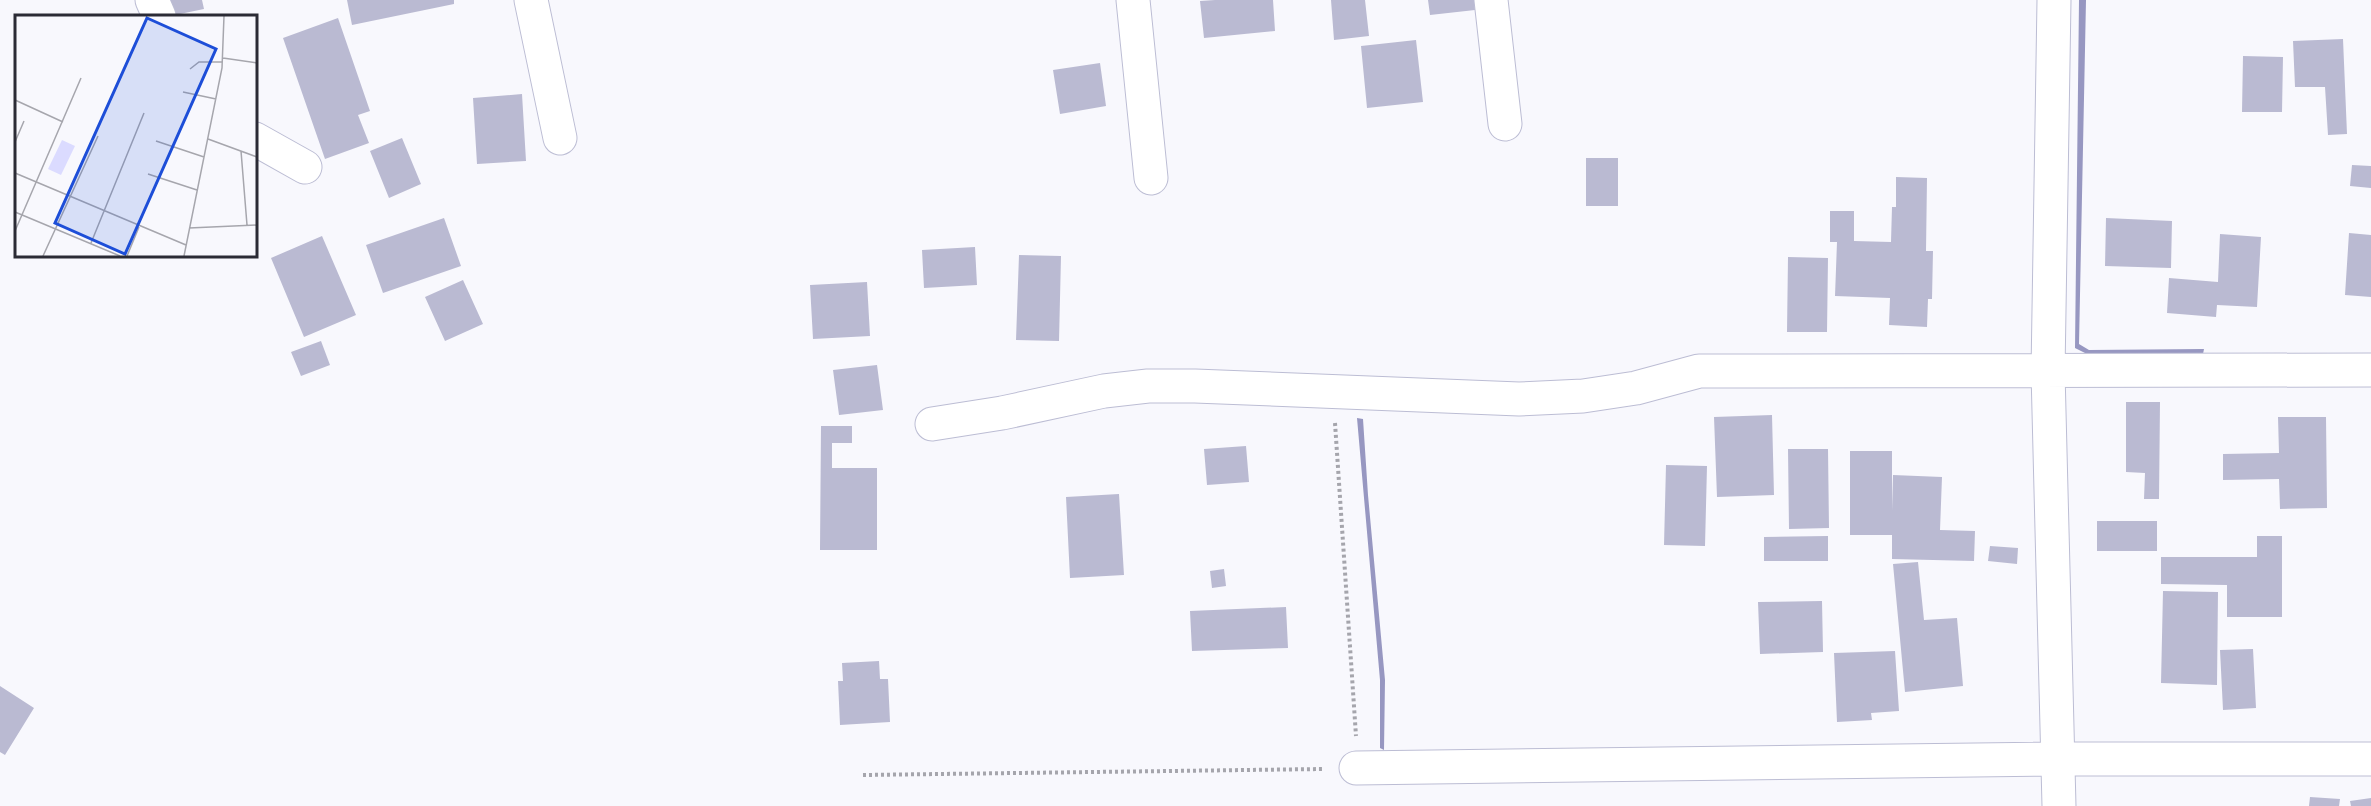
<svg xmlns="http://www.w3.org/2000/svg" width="2371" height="806" font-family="'Varela Round',sans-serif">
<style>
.water{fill:#9797c1}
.building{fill:#babad2}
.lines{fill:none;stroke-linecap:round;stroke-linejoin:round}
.minor-casing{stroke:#bcbdd4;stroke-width:35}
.path{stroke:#a5a5ac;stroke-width:4;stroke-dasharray:3 3;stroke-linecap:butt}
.minor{stroke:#fff;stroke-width:33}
.inset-road{fill:none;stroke:#a6a6ad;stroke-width:1.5}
.view{fill:#1d4ed8;fill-opacity:0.15;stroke:#1d4ed8;stroke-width:3}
.inset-edge{fill:none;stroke:#2b2b35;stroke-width:3}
</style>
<rect width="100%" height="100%" fill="#f8f8fd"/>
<path class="water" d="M 2079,0 L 2086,0 L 2079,344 L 2089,350 L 2204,349 L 2203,354 L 2087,354 L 2075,348 Z
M 1357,418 L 1363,419 L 1368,495 L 1385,680 L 1384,750 L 1380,748 L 1380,680 Z"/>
<path class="building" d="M 150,0 L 202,0 L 204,9 L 170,16 Z
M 347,0 L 454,0 L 454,4 L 352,25 Z
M 1215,0 L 1273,0 L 1275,31 L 1204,38 L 1200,1 Z
M 1331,0 L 1365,0 L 1369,36 L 1334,40 Z
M 1428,0 L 1474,0 L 1475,10 L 1430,15 Z
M 338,18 L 370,111 L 358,115 L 369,143 L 325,159 L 283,38 Z
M 2343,39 L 2347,134 L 2328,135 L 2325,87 L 2295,87 L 2293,41 Z
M 1416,40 L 1423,102 L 1367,108 L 1361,46 Z
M 2243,56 L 2283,57 L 2282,112 L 2242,112 Z
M 1100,63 L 1106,106 L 1060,114 L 1053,70 Z
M 522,94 L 526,161 L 477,164 L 473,98 Z
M 402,138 L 421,184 L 389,198 L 370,151 Z
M 1586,158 L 1618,158 L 1618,206 L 1586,206 Z
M 2352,165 L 2371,166 L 2371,188 L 2350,186 Z
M 1896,177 L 1927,178 L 1926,251 L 1933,251 L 1932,299 L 1928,299 L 1927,327 L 1889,325 L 1890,298 L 1835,296 L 1837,242 L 1830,242 L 1830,211 L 1854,211 L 1854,241 L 1891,242 L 1892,207 L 1896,207 Z
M 444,218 L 461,266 L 383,293 L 366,245 Z
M 2106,218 L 2172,221 L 2171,268 L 2105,266 Z
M 2349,233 L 2371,235 L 2371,297 L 2345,295 Z
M 2220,234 L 2261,237 L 2257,307 L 2217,305 L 2216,317 L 2167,313 L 2169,278 L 2218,282 Z
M 322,236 L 356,315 L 304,337 L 271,258 Z
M 975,247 L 977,285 L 924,288 L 922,250 Z
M 1019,255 L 1061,256 L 1059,341 L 1016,340 Z
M 1788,257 L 1828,258 L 1827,332 L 1787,332 Z
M 463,280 L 483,324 L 445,341 L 425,297 Z
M 867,282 L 870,336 L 813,339 L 810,285 Z
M 321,341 L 330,365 L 301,376 L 291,352 Z
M 877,365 L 883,410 L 839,415 L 833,370 Z
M 2126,402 L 2160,402 L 2159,499 L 2144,499 L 2145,473 L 2126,472 Z
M 1772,415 L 1774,495 L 1717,497 L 1714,417 Z
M 2278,417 L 2326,417 L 2327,508 L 2280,509 L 2279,479 L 2223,480 L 2223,454 L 2279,453 Z
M 821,426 L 852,426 L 852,443 L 832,443 L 832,468 L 877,468 L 877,550 L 820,550 Z
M 1246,446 L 1249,482 L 1207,485 L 1204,449 Z
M 1788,449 L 1828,449 L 1829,528 L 1789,529 Z
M 1850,451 L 1892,451 L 1892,511 L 1893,475 L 1942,477 L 1940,530 L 1975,531 L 1974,561 L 1892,559 L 1892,535 L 1850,535 Z
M 1666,465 L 1707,466 L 1705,546 L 1664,545 Z
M 1119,494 L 1124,575 L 1070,578 L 1066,497 Z
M 2097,521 L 2157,521 L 2157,551 L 2097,551 Z
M 1828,536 L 1828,561 L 1764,561 L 1764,537 Z
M 2257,536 L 2282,536 L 2282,617 L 2227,617 L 2227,585 L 2161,584 L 2161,557 L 2257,557 Z
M 1990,546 L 2018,548 L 2017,564 L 1988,561 Z
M 1918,562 L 1924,620 L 1957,618 L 1963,686 L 1905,692 L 1893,564 Z
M 1224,569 L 1226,586 L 1212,588 L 1210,571 Z
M 2163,591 L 2218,592 L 2217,685 L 2161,683 Z
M 1822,601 L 1823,652 L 1760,654 L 1758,602 Z
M 1286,607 L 1288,648 L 1192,651 L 1190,611 Z
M 2253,649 L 2256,708 L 2223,710 L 2220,650 Z
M 1895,651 L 1899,711 L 1871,713 L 1872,720 L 1837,722 L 1834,653 Z
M 879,661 L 880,679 L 888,679 L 890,722 L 840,725 L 838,681 L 843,681 L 842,663 Z
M 0,686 L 34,708 L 5,755 L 0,752 Z
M 2310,797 L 2340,799 L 2339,806 L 2309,806 Z
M 2371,798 L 2371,806 L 2351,806 L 2350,801 Z"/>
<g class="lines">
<defs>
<path id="minor" d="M 152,0 L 159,16
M 531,0 L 560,138
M 1133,0 L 1151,178
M 1491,0 L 1505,124
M 2054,0 L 2048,372 L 2059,806
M 255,139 L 305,167
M 932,424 L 1002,413 L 1104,391 L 1148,386 L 1195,386 L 1519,399 L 1583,396 L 1636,388 L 1699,371 L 2371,370
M 1356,768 L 2059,759 L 2371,759"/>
</defs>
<use href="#minor" class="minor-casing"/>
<path class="path" d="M 1335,423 L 1356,736
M 863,775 L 1323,769"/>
<use href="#minor" class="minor"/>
</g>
<g transform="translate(15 15)">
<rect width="242" height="242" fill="#f8f8fd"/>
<path d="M 47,125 L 60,131 L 46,160 L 33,154 Z" fill="#dbdbff"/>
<path class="inset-road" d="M 208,43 L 242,48M 175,54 L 184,47 L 207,47M 168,77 L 201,84M 0,85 L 48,107M 193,124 L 242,142M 141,126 L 189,142M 0,127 L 9,106M 226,136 L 232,210M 0,158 L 171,230M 133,159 L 182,175M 0,197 L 105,241M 174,213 L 242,210M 0,216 L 66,63M 76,228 L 129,98M 28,241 L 83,121M 112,241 L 124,212M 169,241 L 207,53 L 209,1"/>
<path class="view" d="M 132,3 L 201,34 L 110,239 L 40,208 Z"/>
<rect width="242" height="242" class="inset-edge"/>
</g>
</svg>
